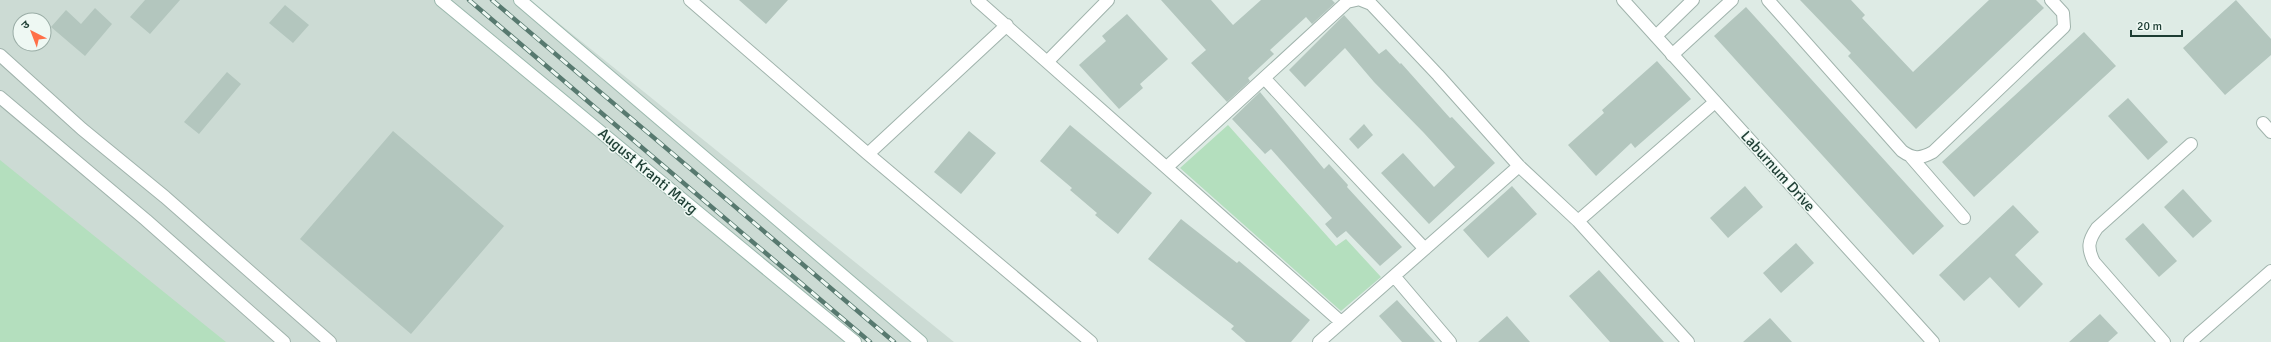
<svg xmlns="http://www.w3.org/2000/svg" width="2271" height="342" font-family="Signika,'Noto Sans Devanagari',sans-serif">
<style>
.built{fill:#ccdbd4;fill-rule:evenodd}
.green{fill:#b4dfbe}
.building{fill:#b3c6be}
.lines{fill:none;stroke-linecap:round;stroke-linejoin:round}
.minor-casing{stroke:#a0b3ac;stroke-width:14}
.tertiary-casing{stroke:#a0b3ac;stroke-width:14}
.secondary-casing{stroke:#9bb8ad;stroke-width:14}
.minor{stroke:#fff;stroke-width:12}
.tertiary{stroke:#fff;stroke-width:12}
.secondary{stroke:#fff;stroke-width:12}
.rail-casing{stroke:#57796f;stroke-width:4.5}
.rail{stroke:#eef8f3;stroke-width:3;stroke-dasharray:9;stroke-linecap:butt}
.labels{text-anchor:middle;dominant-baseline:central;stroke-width:3;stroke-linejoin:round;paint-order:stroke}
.street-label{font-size:15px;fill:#1d3d33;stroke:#eef8f3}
</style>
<rect width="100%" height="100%" fill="#deebe5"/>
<path class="built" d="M 0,0 L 530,0 L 954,342 L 0,342 ZM 20,20 L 44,20 L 44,44 L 20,44 Z"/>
<path class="green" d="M 1228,125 L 1336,246 L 1346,239 L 1381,277 L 1341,311 L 1180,168 Z
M 0,160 L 226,342 L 0,342 Z"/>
<path class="building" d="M 145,0 L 180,0 L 150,34 L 130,17 Z
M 739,0 L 788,0 L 766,24 Z
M 1161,0 L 1211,0 L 1233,25 L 1261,0 L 1332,0 L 1335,3 L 1312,24 L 1306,17 L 1270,50 L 1274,54 L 1248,78 L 1250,81 L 1227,102 L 1191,63 L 1206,50 Z
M 1800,0 L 1851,0 L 1865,15 L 1862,18 L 1913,72 L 1989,0 L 2036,0 L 2044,8 L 1916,129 L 1848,56 L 1851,53 Z
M 2236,0 L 2271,39 L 2271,55 L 2225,95 L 2183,48 Z
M 285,5 L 309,25 L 293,43 L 269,23 Z
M 1746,7 L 1944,226 L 1913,255 L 1714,36 Z
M 95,8 L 112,24 L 85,56 L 51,27 L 66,10 L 81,24 Z
M 1127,14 L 1168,59 L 1140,84 L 1143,88 L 1119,109 L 1079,65 L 1106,41 L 1102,36 Z
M 1344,15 L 1379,54 L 1386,49 L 1400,64 L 1401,63 L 1450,118 L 1452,117 L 1495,163 L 1429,224 L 1381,173 L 1403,153 L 1434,187 L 1455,167 L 1424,133 L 1374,82 L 1345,48 L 1305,87 L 1289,70 Z
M 2084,32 L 2116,66 L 1974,197 L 1942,162 Z
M 1657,61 L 1691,99 L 1635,148 L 1631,143 L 1596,176 L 1568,145 L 1604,113 L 1602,110 Z
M 227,72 L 241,84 L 199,134 L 184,122 Z
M 1260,92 L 1324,169 L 1329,164 L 1348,185 L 1347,187 L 1402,247 L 1380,266 L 1346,231 L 1337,238 L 1325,224 L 1332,218 L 1271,149 L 1265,154 L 1232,119 Z
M 2128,98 L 2168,142 L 2148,160 L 2108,116 Z
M 1364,124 L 1373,135 L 1358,149 L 1349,139 Z
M 1070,125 L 1152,193 L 1118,234 L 1095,215 L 1097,213 L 1070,190 L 1072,188 L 1040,161 Z
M 393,131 L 504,226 L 411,334 L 300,239 Z
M 969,131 L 996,153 L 961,194 L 934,172 Z
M 1512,186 L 1537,214 L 1488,258 L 1463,230 Z
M 1745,186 L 1763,207 L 1728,238 L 1710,218 Z
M 2183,189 L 2212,221 L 2193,238 L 2164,207 Z
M 2013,205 L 2039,232 L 2015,255 L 2043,284 L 2019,308 L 1990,277 L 1964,301 L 1939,275 Z
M 1181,219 L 1237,263 L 1239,261 L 1310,320 L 1291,342 L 1246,342 L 1231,329 L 1234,326 L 1148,259 Z
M 2143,223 L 2177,261 L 2159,277 L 2125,239 Z
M 1796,243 L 1814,263 L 1781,293 L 1763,273 Z
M 1599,270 L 1664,342 L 1610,342 L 1569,296 Z
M 1397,300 L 1435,342 L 1402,342 L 1379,316 Z
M 2100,314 L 2118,333 L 2108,342 L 2069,342 Z
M 1507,316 L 1530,342 L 1478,342 Z
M 1770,318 L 1792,342 L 1743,342 Z"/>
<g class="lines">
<defs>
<path id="minor" d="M 690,0 L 868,154 L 1091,342
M 977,0 L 1341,322
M 1361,0 L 1371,4 L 1438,75 L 1519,166 L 1578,221 L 1688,342
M 1768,0 L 1902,151 C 1913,159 1920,159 1933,152 L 2064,27 L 2063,13 L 2051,0
M 1656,36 L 1693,0
M 1672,55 L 1732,0
M 1048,61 L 1108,0
M 1264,78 L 1425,249
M 2263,123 L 2271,132
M 868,154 L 1007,25
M 1911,157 L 1964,218
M 1167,167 L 1347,2 L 1356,0
M 1578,221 L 1715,102
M 1394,276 L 1450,342
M 1319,342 L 1519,166
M 2164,342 L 2094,262 C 2087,248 2088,241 2097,228 L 2191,144
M 2190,342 L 2271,271"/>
<path id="tertiary" d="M 1623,0 L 1933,342
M 0,55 L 82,129 L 165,197 L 330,342
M 0,97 L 146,220 L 284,342"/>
<path id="secondary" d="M 441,0 L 855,342
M 520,0 L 921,342"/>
</defs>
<use href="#minor" class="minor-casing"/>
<use href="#tertiary" class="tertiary-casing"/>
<use href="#secondary" class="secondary-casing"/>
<use href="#minor" class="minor"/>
<use href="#tertiary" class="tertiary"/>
<use href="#secondary" class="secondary"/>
<defs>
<path id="rail" d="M 469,0 L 870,342
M 492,0 L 894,342"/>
</defs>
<use href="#rail" class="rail-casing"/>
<use href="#rail" class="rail"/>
</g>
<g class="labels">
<g class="street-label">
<text transform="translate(648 171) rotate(40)">August Kranti Marg</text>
<text transform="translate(1778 171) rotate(48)">Laburnum Drive</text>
</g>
</g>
<g transform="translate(32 32) rotate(318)"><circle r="19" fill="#eef8f3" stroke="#9aada6"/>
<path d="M0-3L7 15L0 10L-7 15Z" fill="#ff6f48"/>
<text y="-6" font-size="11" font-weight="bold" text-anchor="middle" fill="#1d3d33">उ</text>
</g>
<path d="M2131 30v6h51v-6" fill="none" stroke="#1d3d33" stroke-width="2"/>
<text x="2137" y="30" font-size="12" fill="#1d3d33" stroke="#eef8f3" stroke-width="3" paint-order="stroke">20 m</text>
</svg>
